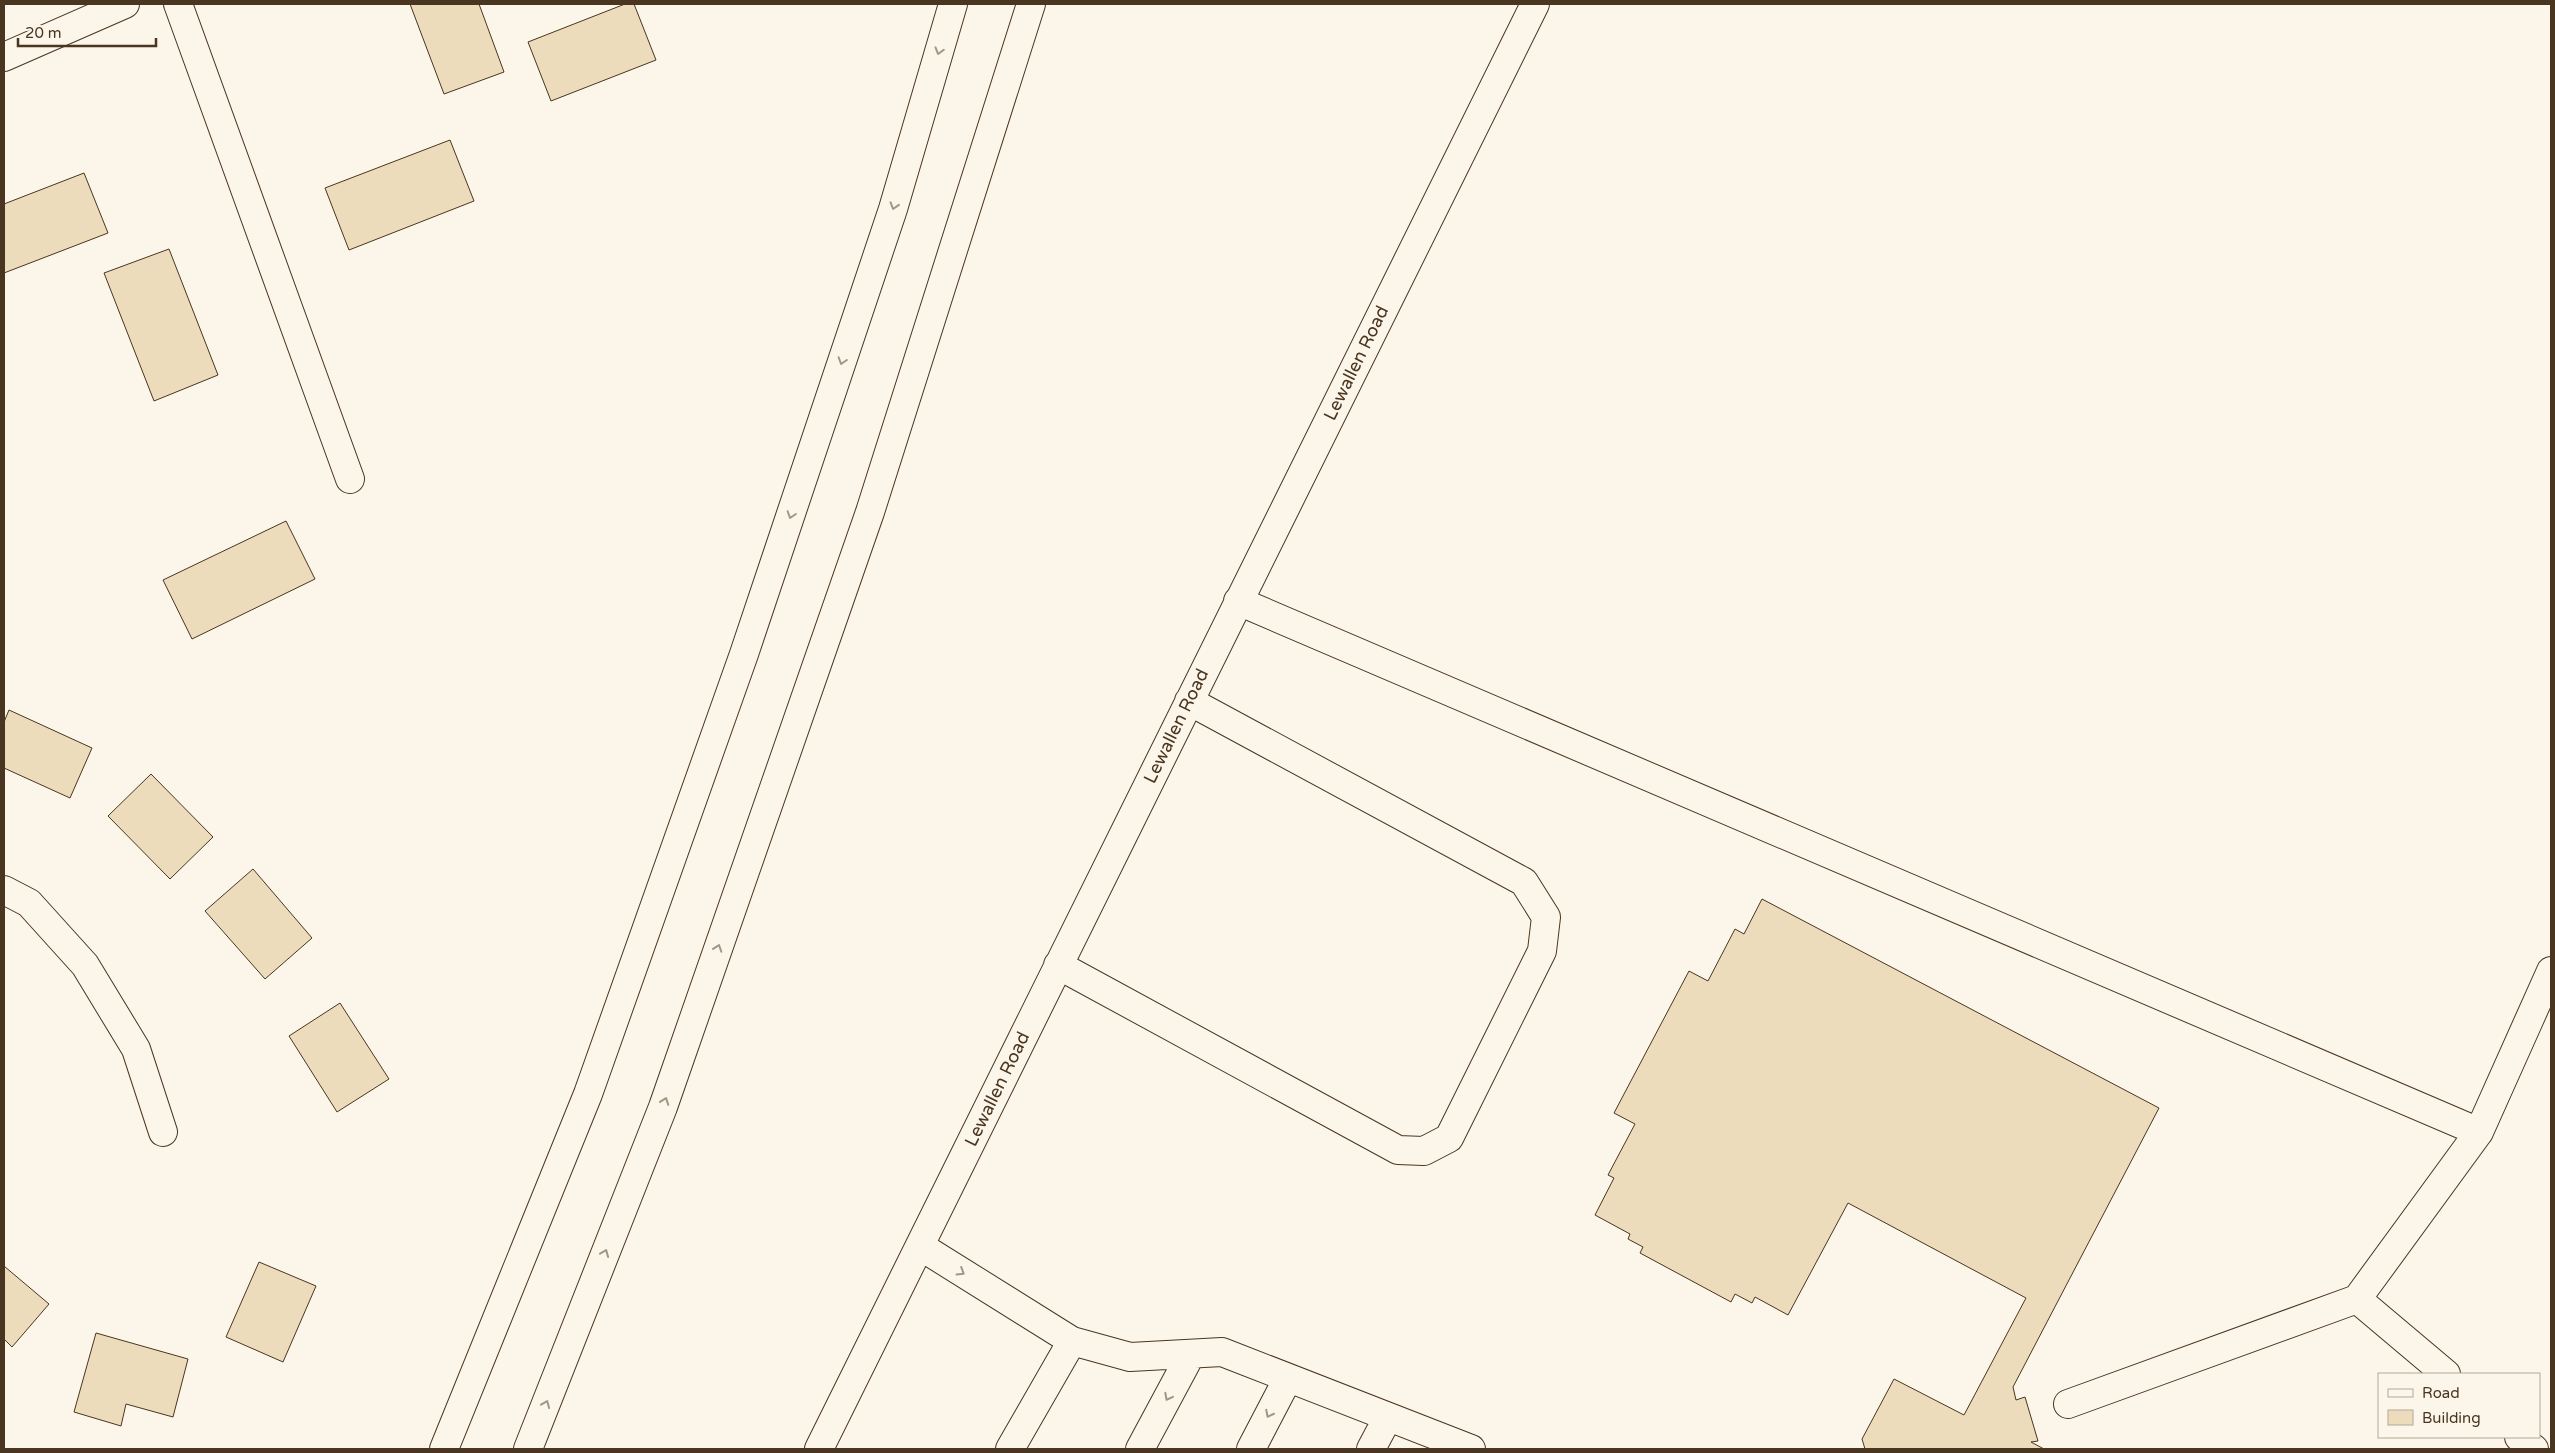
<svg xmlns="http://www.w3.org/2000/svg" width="2555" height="1453" font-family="'Varela Round',sans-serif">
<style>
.building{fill:#ecdcbc;stroke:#4a3520}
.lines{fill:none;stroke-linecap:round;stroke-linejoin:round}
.minor-casing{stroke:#4a3520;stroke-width:30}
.highway-casing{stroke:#4a3520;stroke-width:30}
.minor{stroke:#fbf6e9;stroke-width:28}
.highway{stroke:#fbf6e9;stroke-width:28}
.oneway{stroke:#a29684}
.labels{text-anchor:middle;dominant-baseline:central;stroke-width:4;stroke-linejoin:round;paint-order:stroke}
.street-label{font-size:18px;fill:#4a3520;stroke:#fbf6e9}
</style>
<rect width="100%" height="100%" fill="#fbf6e9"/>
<path class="building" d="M 410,4 L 479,4 L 504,72 L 444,94 Z
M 625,4 L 634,4 L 656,60 L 551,101 L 528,42 Z
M 450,140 L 474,201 L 349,250 L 325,188 Z
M 84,173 L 108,233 L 4,273 L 4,204 Z
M 169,249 L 218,375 L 154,401 L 104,273 Z
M 286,521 L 315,579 L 192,639 L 163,580 Z
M 9,710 L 92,748 L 70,798 L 4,768 L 4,722 Z
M 151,774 L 213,837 L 170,879 L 108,816 Z
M 253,869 L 312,938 L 265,979 L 205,911 Z
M 1762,899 L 2159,1108 L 2013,1387 L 2016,1400 L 2025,1397 L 2038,1441 L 2031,1442 L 2044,1449 L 1865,1449 L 1862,1439 L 1894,1379 L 1964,1415 L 2026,1298 L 1848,1203 L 1788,1315 L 1755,1297 L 1752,1303 L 1735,1294 L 1731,1302 L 1640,1253 L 1643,1247 L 1628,1239 L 1630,1234 L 1595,1215 L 1614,1178 L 1608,1175 L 1635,1124 L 1614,1113 L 1689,971 L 1708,981 L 1735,929 L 1744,934 Z
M 340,1003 L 389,1079 L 337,1112 L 289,1036 Z
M 259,1262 L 316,1286 L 283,1362 L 226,1337 Z
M 4,1266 L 49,1304 L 12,1347 L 4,1339 Z
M 96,1333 L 188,1359 L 173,1417 L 126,1404 L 121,1426 L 74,1412 Z"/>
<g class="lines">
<defs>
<path id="minor" d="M 178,4 L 350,479
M 4,57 L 125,4
M 1238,601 L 2479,1132
M 4,890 L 29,903 L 85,965 L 136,1049 L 163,1132
M 1058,965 L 1398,1150 L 1424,1151 L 1449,1138 L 1542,951 L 1546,917 L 1524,882 L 1189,701
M 920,1246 L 1072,1341 L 1130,1357 L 1222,1352 L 1471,1449
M 2446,1374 L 2357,1299 L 2479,1132 L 2551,971
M 2068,1404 L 2357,1299
M 2519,1437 L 2534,1449
M 819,1449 L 1535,4
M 1010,1449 L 1072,1341
M 1140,1449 L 1191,1354
M 1251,1449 L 1288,1378
M 1371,1449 L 1388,1417"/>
<path id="highway" d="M 444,1449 L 588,1094 L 744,654 L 893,209 L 953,4
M 528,1449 L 663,1107 L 870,512 L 1031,4"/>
</defs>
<use href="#minor" class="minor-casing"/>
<use href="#highway" class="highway-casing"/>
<use href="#minor" class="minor"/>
<use href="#highway" class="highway"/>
</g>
<defs><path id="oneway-chevron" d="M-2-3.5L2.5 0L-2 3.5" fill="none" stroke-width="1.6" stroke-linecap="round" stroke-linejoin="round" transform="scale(1.25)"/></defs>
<g class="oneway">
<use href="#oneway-chevron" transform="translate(939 51) rotate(106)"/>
<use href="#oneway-chevron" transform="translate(894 206) rotate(107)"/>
<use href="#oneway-chevron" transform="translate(842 361) rotate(108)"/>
<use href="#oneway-chevron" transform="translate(791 515) rotate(108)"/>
<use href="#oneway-chevron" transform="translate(718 948) rotate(-71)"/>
<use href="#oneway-chevron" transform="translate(665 1101) rotate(-70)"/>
<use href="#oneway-chevron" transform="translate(605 1253) rotate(-68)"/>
<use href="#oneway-chevron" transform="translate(961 1272) rotate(32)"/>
<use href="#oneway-chevron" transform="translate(1168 1397) rotate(118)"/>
<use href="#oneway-chevron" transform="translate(546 1404) rotate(-68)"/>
<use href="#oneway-chevron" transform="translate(1269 1414) rotate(117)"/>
</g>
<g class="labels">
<g class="street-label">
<text transform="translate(1356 363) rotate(-64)">Lewallen Road</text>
<text transform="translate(1176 726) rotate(-64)">Lewallen Road</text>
<text transform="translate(997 1089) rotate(-64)">Lewallen Road</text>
</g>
</g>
<rect width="2555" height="1453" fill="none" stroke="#4a3520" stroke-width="10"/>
<rect x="2378" y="1373" width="162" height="65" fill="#fbf6e9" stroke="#b4a999"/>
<rect x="2388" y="1389" width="25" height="8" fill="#fbf6e9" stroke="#b4a999"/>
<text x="2422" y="1398" font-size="15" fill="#4a3520">Road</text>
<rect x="2388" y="1410" width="25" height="15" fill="#ecdcbc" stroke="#b4a999"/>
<text x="2422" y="1423" font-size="15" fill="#4a3520">Building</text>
<path d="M18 38v8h138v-8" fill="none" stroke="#4a3520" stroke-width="2.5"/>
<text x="25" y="38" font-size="15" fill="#4a3520" stroke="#fbf6e9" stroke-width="4" paint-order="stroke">20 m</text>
</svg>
